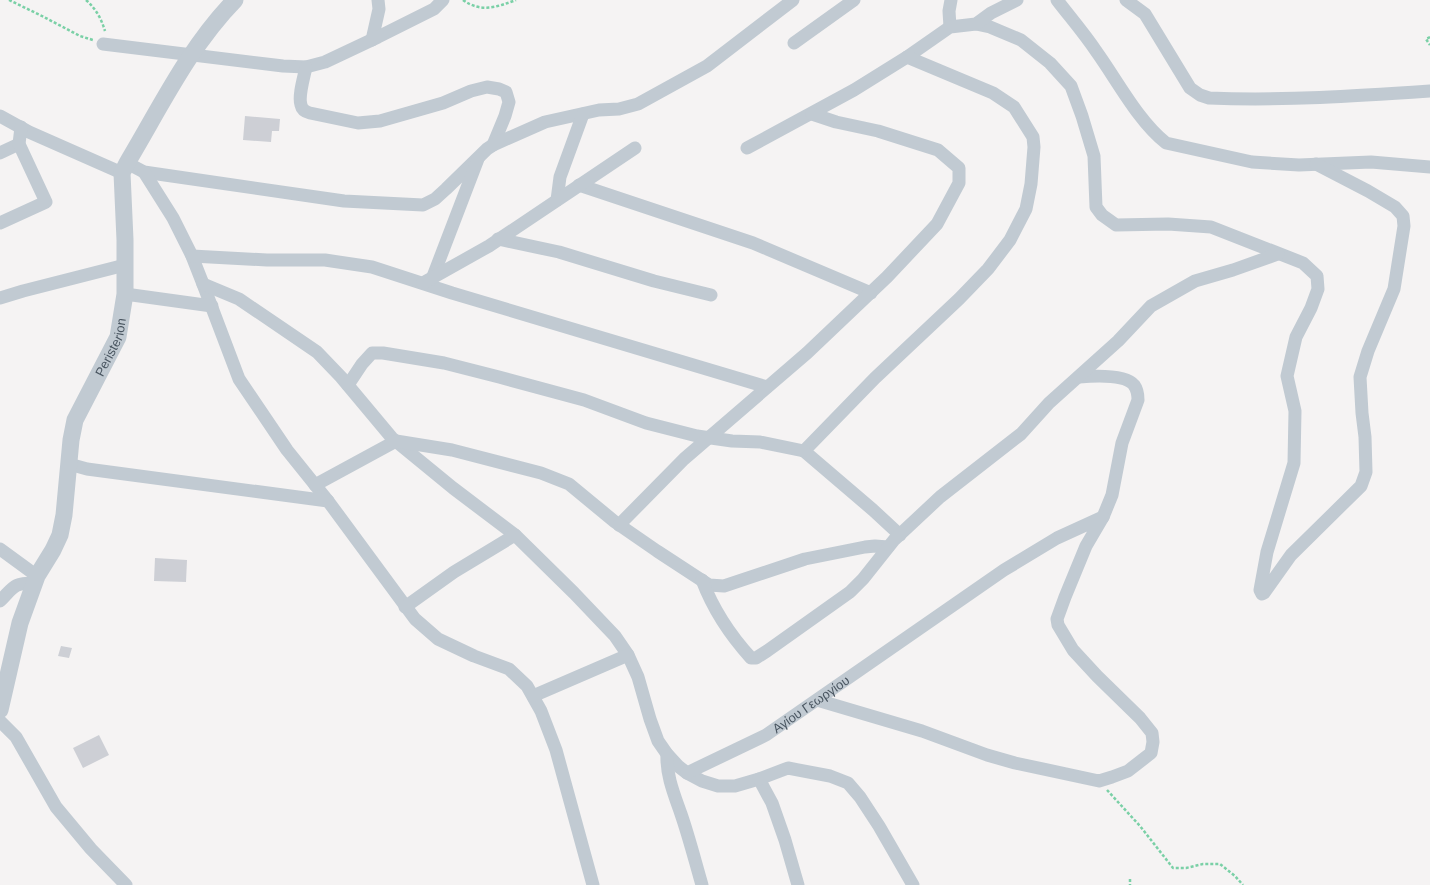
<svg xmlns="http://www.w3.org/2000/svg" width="1430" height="885" font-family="Helvetica,sans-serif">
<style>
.building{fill:#cdcfd5}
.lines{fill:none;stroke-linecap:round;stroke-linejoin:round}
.path{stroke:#7ad0a6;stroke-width:2.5;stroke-dasharray:3 2;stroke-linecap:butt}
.minor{stroke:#c1cad2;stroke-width:13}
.tertiary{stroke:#c1cad2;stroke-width:17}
.labels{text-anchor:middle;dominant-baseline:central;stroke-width:3;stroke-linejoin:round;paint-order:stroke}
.street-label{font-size:13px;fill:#4a5661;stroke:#fff}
</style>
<rect width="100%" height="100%" fill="#f5f3f3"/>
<path class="building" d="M 245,116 L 280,119 L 279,131 L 272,131 L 271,142 L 243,140 Z
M 155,558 L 187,560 L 186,582 L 154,581 Z
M 61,646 L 72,648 L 69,658 L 58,656 Z
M 99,735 L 109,755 L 83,768 L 73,748 Z"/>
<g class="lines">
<path class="path" d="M 9,0 L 42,16 L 80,36 L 93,40
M 86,0 C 96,9 101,18 105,31
M 463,0 C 481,13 497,7 516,0
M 1430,37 L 1426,39 L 1430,45
M 1107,790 L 1140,826 L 1173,868 L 1186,868 L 1203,864 L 1220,864 L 1235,876 L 1243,885
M 1130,879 L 1130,885"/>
<g class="minor">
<path d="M 1057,0 C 1070,17 1084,33 1096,51 C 1117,80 1138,121 1166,143 L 1252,162 L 1299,165 L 1371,162 L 1430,167"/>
<path d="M 1126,0 L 1145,14 L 1190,88 L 1200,95 L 1209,98 C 1283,101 1357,96 1430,91"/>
<path d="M 976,24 L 990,27 L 1021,40 L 1050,63 L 1071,86 L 1082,116 L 1094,156 L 1096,207 L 1102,215 L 1116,225 L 1168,224 L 1211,227 L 1303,263 L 1317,276 L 1318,289 L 1311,308 L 1296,337 L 1287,376 L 1295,411 L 1294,463 L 1267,552 L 1260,590 L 1262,594 L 1264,593 L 1291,555 L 1361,486 L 1366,472 L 1365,437 L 1362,413 L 1360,377 L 1368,351 L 1394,289 L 1404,226 L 1403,216 L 1395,207 L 1368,191 L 1316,164"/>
<path d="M 950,27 L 949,11 L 951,0"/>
<path d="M 372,40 L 379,9 L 378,0"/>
<path d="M 794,43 L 854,0"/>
<path d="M 103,44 L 283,66 L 306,67 L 325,62 L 378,37 L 434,9 L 443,0"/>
<path d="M 907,57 L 950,27 L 976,24 L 991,13 L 1017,0"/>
<path d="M 306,67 C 304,77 298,96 301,105 C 302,110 306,112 310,113 L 358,123 L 380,121 L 443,103 L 471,91 L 487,87 L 499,89 L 506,92 L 509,102 L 505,116 L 493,145"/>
<path d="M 0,116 L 29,132 L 122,173"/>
<path d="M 747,148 L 854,90 L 907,57 L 993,93 L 1014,107 L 1033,137 L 1034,147 L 1031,184 L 1026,209 L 1010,240 L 988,269 L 959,299 L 875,378 L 804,451 L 873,510 L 900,535"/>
<path d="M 0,153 L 19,144"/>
<path d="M 127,163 L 144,172 L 344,201 L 423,205 L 435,199 L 446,189 L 487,149 L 493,145 L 545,122 L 599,110 L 619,109 L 638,104 L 707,66 L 793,0"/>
<path d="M 144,172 L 173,218 L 192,256 L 203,284 L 239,379 L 287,450 L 328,501 L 415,619 L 438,639 L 474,656 L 509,669 L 527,686 L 541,711 L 556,750 L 593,885"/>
<path d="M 579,185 L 753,243 L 871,293"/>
<path d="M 557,200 L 560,177 L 583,114"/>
<path d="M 0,223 L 46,202 L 19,144 L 21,127"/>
<path d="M 498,239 L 559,252 L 654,281 L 711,295"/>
<path d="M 192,256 L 267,260 L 325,260 L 372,267 L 452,293 L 767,387"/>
<path d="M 432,279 L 478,159"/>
<path d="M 423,283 L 489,246 L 635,148"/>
<path d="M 203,284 L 239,299 L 317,352 L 341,377 L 392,438 L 453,488 L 515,535 L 574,593 L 615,636 L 628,655 L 638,677 L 650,719 L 658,741 L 667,754 L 678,766 L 687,773 L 702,781 L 718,786 L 735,786 L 759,779 L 772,803 L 785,840 L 798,885"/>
<path d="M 125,294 L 212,306"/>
<path d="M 0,298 L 23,291 L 125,265"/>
<path d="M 1079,377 C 1092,376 1125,374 1134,385 C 1137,389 1138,394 1138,400 L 1122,443 L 1112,495 L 1103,517"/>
<path d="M 348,385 L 362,364 L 372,353 L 383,353 L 444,363 L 499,377 L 584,400 L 646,423 L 697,436 L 732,441 L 760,442 L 804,451"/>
<path d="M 69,464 L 87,469 L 328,501"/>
<path d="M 315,485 L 396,441 L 452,450 L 541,473 L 569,484 L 615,522 L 657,551 L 709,585 L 724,586 L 805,559 L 865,547 L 875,546 L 888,547"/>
<path d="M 619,525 L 684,459 L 807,353 L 887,277 L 937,224 L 959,183 L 959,168 L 938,150 L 878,131 L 836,122 L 812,114"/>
<path d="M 0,549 L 37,576"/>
<path d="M 702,580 C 713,609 730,635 751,658 L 756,658 L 767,651 L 850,592 L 863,579 L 894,540 L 940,497 L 1021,434 L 1049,403 L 1118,341 L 1151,306 L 1195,281 L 1233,270 L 1278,254"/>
<path d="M 0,601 C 14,587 13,583 34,583"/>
<path d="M 405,607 L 454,572 L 515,535"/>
<path d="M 533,696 L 628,655"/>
<path d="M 0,721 L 16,737 L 56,807 L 91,849 L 126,885"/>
<path d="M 667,754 C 666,775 674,794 681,814 C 689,837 695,861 702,885"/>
<path id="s1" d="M 687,773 L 766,735 L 1004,570 L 1057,538 L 1103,517 L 1086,546 L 1065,597 L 1057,619 L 1058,625 L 1073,650 L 1097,676 L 1140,718 L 1152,733 L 1153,742 L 1151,753 L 1128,771 L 1112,777 L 1099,781 L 1015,763 L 987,755 L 922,731 L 817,700"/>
<path d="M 759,779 L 788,768 L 830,776 L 848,783 L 860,797 L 879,826 L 913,885"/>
</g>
<path class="tertiary" id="s2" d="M 0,710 L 20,623 L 37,576 L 53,550 L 60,535 L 64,515 L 71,440 L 75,420 L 118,337 L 125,294 L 125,240 L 122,173 L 127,163 C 160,108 189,47 235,0"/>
</g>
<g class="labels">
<g class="street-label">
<text stroke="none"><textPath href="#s2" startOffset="384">Peristerion</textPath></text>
<text stroke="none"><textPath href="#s1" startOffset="142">Αγίου Γεωργίου</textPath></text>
</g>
</g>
</svg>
